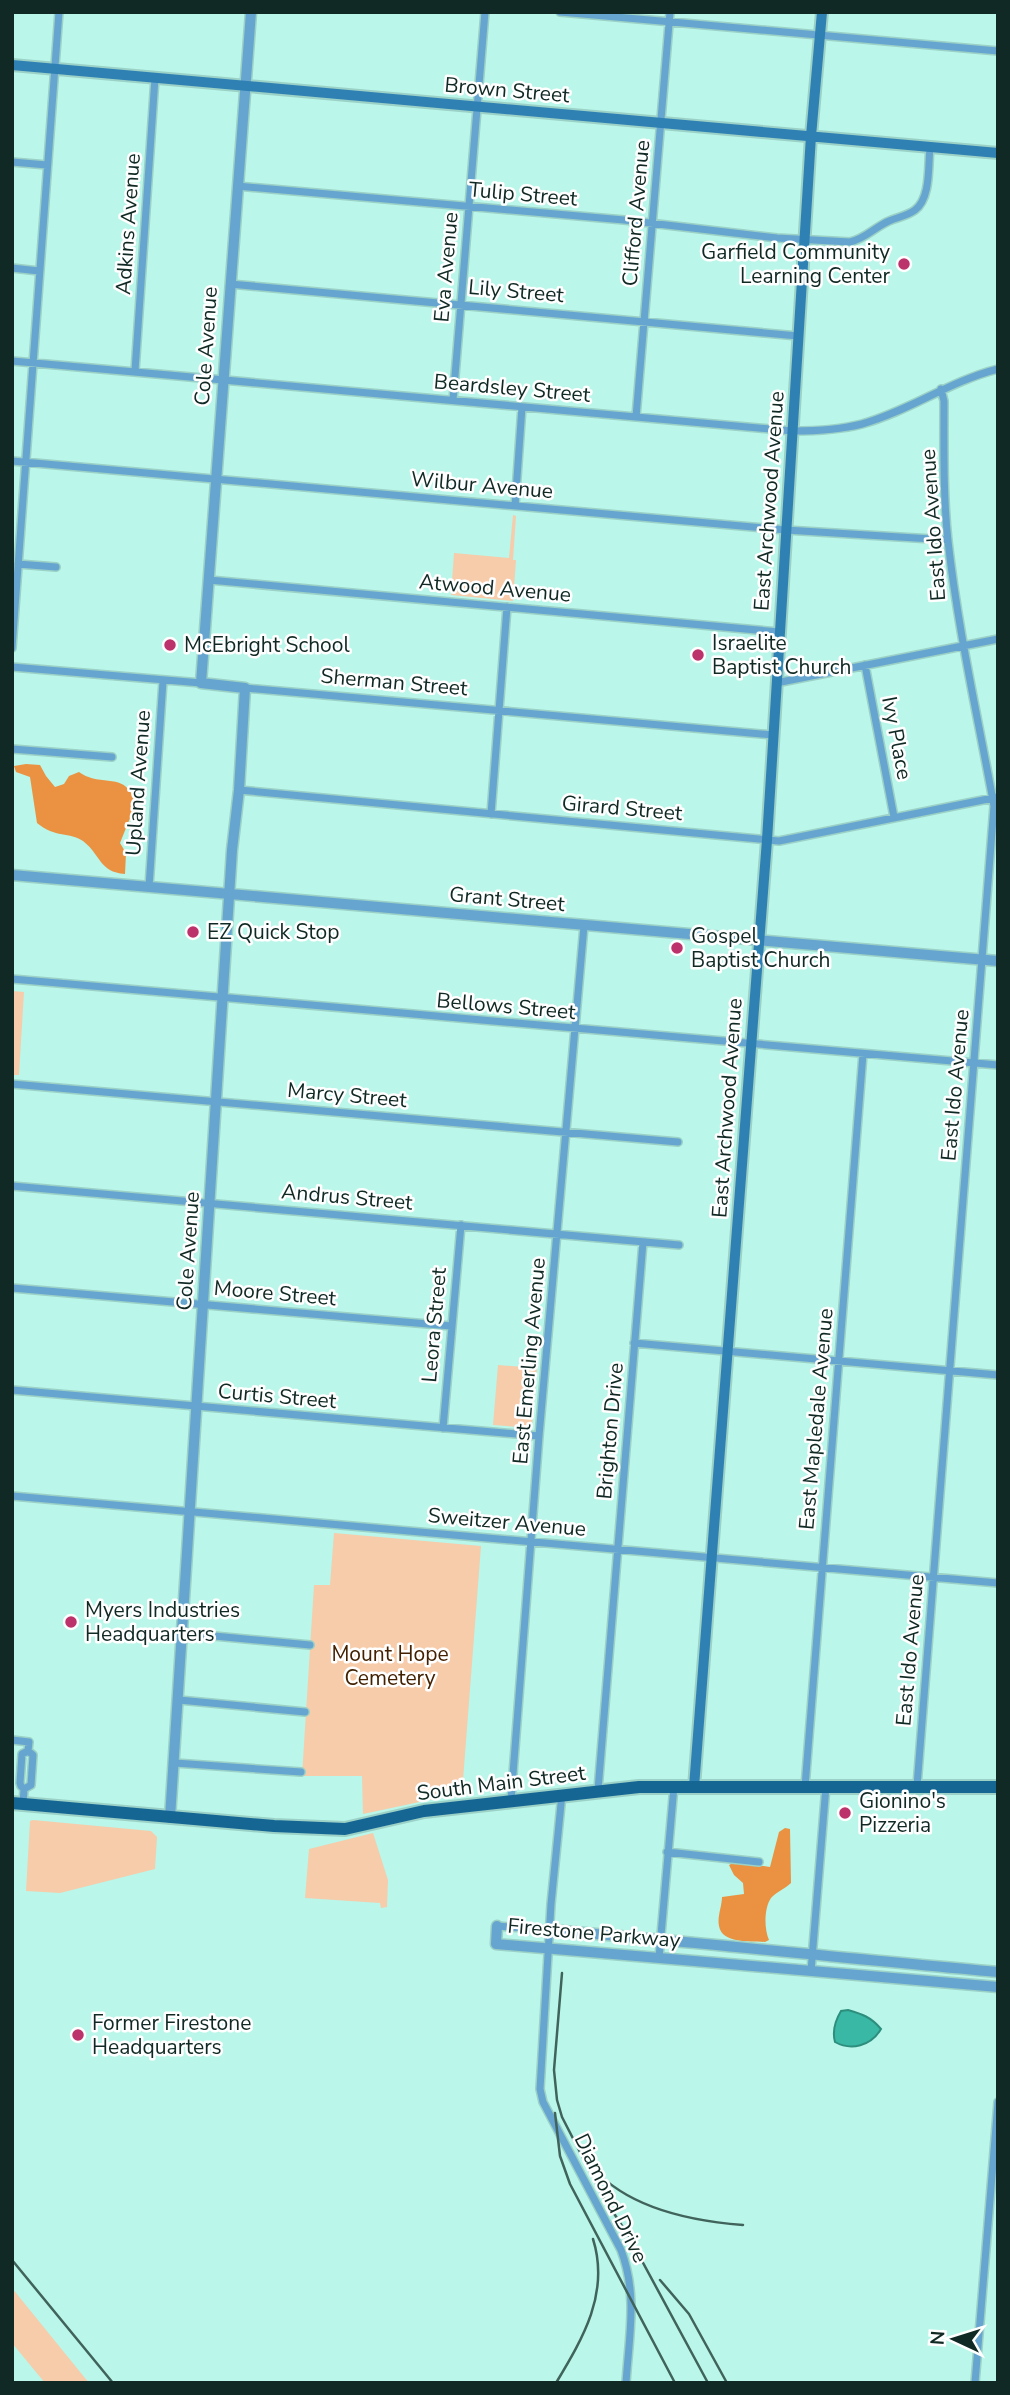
<svg xmlns="http://www.w3.org/2000/svg" width="1010" height="2395" font-family="'Nunito Sans',sans-serif">
<style>
.green{fill:#f6ccab}
.forest{fill:#ea9241}
.water{fill:#39b9a5;stroke:#2d8e7e;stroke-width:2}
.lines{fill:none;stroke-linecap:round;stroke-linejoin:round}
.minor-casing{stroke:#9bd1c6;stroke-width:10}
.tertiary-casing{stroke:#9bd1c6;stroke-width:13}
.secondary-casing{stroke:#9bd1c6;stroke-width:14}
.primary-casing{stroke:#9bd1c6;stroke-width:16}
.minor{stroke:#66a5d0;stroke-width:7}
.tertiary{stroke:#66a5d0;stroke-width:10}
.secondary{stroke:#2f81b3;stroke-width:10}
.primary{stroke:#166694;stroke-width:12}
.rail{stroke:#40635b;stroke-width:2.5}
.poi-dot{fill:#bc326b;stroke:#fff;stroke-width:2.5}
.labels{text-anchor:middle;dominant-baseline:central;stroke-width:5;stroke-linejoin:round;paint-order:stroke}
.street-label{font-size:21px;fill:#102924;stroke:#fff}
.poi-label{font-size:21px;fill:#102924;stroke:#fff;text-anchor:start}
.park-label{font-size:21px;fill:#432100;stroke:#fff}
</style>
<rect width="100%" height="100%" fill="#baf6e9"/>
<path class="green" d="M 513,515 L 516,516 L 513,560 L 516,560 L 513,601 L 451,595 L 454,553 L 509,558 Z
M 12,991 L 24,992 L 19,1075 L 12,1075 Z
M 498,1365 L 537,1368 L 532,1428 L 493,1425 Z
M 334,1533 L 481,1546 L 462,1793 L 363,1814 L 362,1776 L 302,1776 L 314,1585 L 330,1585 Z
M 33,1820 L 151,1831 L 157,1837 L 155,1869 L 60,1893 L 26,1891 L 30,1821 Z
M 373,1833 L 388,1880 L 387,1907 L 381,1908 L 380,1903 L 305,1898 L 309,1849 Z
M 12,2288 L 89,2383 L 45,2383 L 12,2343 Z"/>
<path class="forest" d="M 26,764 L 40,765 L 46,776 L 55,787 L 64,784 L 69,776 L 79,772 C 103,789 124,769 136,803 L 120,843 L 126,853 L 125,874 C 99,872 101,855 83,841 C 70,832 55,838 37,823 L 30,777 L 16,772 L 14,766 Z
M 785,1828 L 790,1829 L 791,1883 C 785,1889 776,1892 771,1898 C 764,1908 764,1929 769,1940 L 765,1942 C 751,1941 722,1944 719,1926 C 717,1917 722,1906 722,1897 L 744,1894 L 743,1883 L 734,1875 L 729,1865 L 735,1862 L 770,1867 L 779,1832 Z"/>
<path class="water" d="M 848,2010 C 862,2014 871,2017 881,2029 C 871,2046 851,2051 835,2042 C 832,2031 835,2021 841,2011 Z"/>
<g class="lines">
<defs>
<path id="minor" d="M 560,12 L 998,51
M 12,162 L 47,165
M 237,186 L 624,220 L 777,238 L 850,242 C 865,239 875,227 889,221 C 898,217 907,216 915,210 C 931,198 928,166 930,147
M 12,268 L 39,271
M 230,284 L 798,336
M 12,361 L 793,431 C 816,431 839,430 862,424 C 909,411 950,381 998,369
M 135,371 L 155,78
M 453,400 L 485,12
M 636,417 L 670,12
M 12,461 L 786,530 L 948,540
M 515,506 L 522,407
M 18,564 L 56,567
M 209,580 L 779,632
M 12,648 L 59,12
M 865,665 L 894,817
M 12,667 L 201,683
M 776,683 L 998,639
M 245,688 L 773,735
M 12,749 L 112,757
M 239,790 L 779,841 L 998,797
M 491,814 L 507,607
M 149,887 L 163,681
M 12,979 L 998,1065
M 12,1084 L 678,1142
M 12,1186 L 679,1245
M 12,1288 L 451,1326
M 634,1343 L 998,1375
M 12,1390 L 539,1436
M 443,1428 L 461,1225
M 12,1496 L 998,1583
M 183,1633 L 310,1645
M 179,1700 L 305,1712
M 12,1740 L 29,1742 L 28,1751 L 22,1754 L 20,1783 L 21,1786 L 24,1789 L 23,1804
M 175,1763 L 301,1772
M 917,1786 L 994,806 C 978,718 958,630 948,541 C 943,495 944,448 944,401 L 941,389
M 805,1787 L 863,1054
M 24,1789 L 31,1785 L 33,1755 L 28,1751
M 598,1790 L 643,1242
M 562,1794 L 551,1904 L 540,2089 L 543,2102 L 621,2250 C 638,2295 629,2336 626,2383
M 511,1800 L 539,1436 L 584,926
M 667,1852 L 759,1862
M 497,1926 L 549,1930
M 659,1958 L 674,1786
M 811,1971 L 826,1786
M 975,2383 L 998,2102"/>
<path id="tertiary" d="M 12,875 L 998,961
M 170,1818 L 232,850 L 239,790 L 245,688 L 201,683 L 251,12
M 497,1926 L 496,1944 L 998,1987
M 549,1930 C 699,1942 848,1959 998,1972"/>
<path id="secondary" d="M 12,65 L 998,153
M 694,1787 L 767,840 L 811,136 L 822,12"/>
<path id="primary" d="M 12,1803 L 274,1826 L 345,1829 L 424,1811 L 639,1787 L 998,1787"/>
</defs>
<use href="#minor" class="minor-casing"/>
<use href="#tertiary" class="tertiary-casing"/>
<use href="#secondary" class="secondary-casing"/>
<use href="#primary" class="primary-casing"/>
<use href="#minor" class="minor"/>
<use href="#tertiary" class="tertiary"/>
<use href="#secondary" class="secondary"/>
<use href="#primary" class="primary"/>
<path class="rail" d="M 562,1973 L 554,2070 L 557,2100 L 562,2117 L 602,2195 L 628,2235 L 708,2383
M 555,2113 L 560,2156 L 570,2184 L 675,2383
M 594,2169 C 630,2209 691,2221 743,2225
M 12,2260 L 113,2383
M 660,2280 L 689,2314 L 727,2383
M 556,2383 C 583,2338 610,2293 593,2239"/>
</g>
<g class="poi-dot">
<circle cx="904" cy="264" r="7"/>
<circle cx="170" cy="645" r="7"/>
<circle cx="698" cy="655" r="7"/>
<circle cx="193" cy="932" r="7"/>
<circle cx="677" cy="948" r="7"/>
<circle cx="71" cy="1622" r="7"/>
<circle cx="845" cy="1813" r="7"/>
<circle cx="78" cy="2035" r="7"/>
</g>
<g class="labels">
<g class="street-label">
<text transform="translate(507 90) rotate(5)">Brown Street</text>
<text transform="translate(523 194) rotate(5)">Tulip Street</text>
<text transform="translate(636 213) rotate(-85)">Clifford Avenue</text>
<text transform="translate(128 224) rotate(-86)">Adkins Avenue</text>
<text transform="translate(446 267) rotate(-85)">Eva Avenue</text>
<text transform="translate(516 291) rotate(5)">Lily Street</text>
<text transform="translate(206 346) rotate(-86)">Cole Avenue</text>
<text transform="translate(512 388) rotate(5)">Beardsley Street</text>
<text transform="translate(482 485) rotate(5)">Wilbur Avenue</text>
<text transform="translate(769 501) rotate(-86)">East Archwood Avenue</text>
<text transform="translate(933 525) rotate(-94)">East Ido Avenue</text>
<text transform="translate(495 588) rotate(5)">Atwood Avenue</text>
<text transform="translate(394 682) rotate(5)">Sherman Street</text>
<text transform="translate(897 738) rotate(79)">Ivy Place</text>
<text transform="translate(138 783) rotate(-86)">Upland Avenue</text>
<text transform="translate(622 808) rotate(5)">Girard Street</text>
<text transform="translate(507 899) rotate(5)">Grant Street</text>
<text transform="translate(506 1006) rotate(5)">Bellows Street</text>
<text transform="translate(955 1085) rotate(-85)">East Ido Avenue</text>
<text transform="translate(347 1095) rotate(5)">Marcy Street</text>
<text transform="translate(727 1108) rotate(-86)">East Archwood Avenue</text>
<text transform="translate(347 1197) rotate(5)">Andrus Street</text>
<text transform="translate(188 1251) rotate(-86)">Cole Avenue</text>
<text transform="translate(275 1293) rotate(5)">Moore Street</text>
<text transform="translate(434 1325) rotate(-85)">Leora Street</text>
<text transform="translate(529 1361) rotate(-85)">East Emerling Avenue</text>
<text transform="translate(277 1396) rotate(5)">Curtis Street</text>
<text transform="translate(816 1419) rotate(-85)">East Mapledale Avenue</text>
<text transform="translate(610 1431) rotate(-85)">Brighton Drive</text>
<text transform="translate(507 1522) rotate(5)">Sweitzer Avenue</text>
<text transform="translate(910 1650) rotate(-85)">East Ido Avenue</text>
<text transform="translate(501 1783) rotate(-7)">South Main Street</text>
<text transform="translate(594 1933) rotate(5)">Firestone Parkway</text>
<text transform="translate(611 2198) rotate(64)">Diamond Drive</text>
</g>
<g class="poi-label">
<text x="890" y="252" text-anchor="end">Garfield Community<tspan x="890" dy="24">Learning Center</tspan></text>
<text x="712" y="643">Israelite<tspan x="712" dy="24">Baptist Church</tspan></text>
<text x="184" y="645">McEbright School</text>
<text x="207" y="932">EZ Quick Stop</text>
<text x="691" y="936">Gospel<tspan x="691" dy="24">Baptist Church</tspan></text>
<text x="85" y="1610">Myers Industries<tspan x="85" dy="24">Headquarters</tspan></text>
<text x="859" y="1801">Gionino's<tspan x="859" dy="24">Pizzeria</tspan></text>
<text x="92" y="2023">Former Firestone<tspan x="92" dy="24">Headquarters</tspan></text>
</g>
<g class="park-label">
<text x="390" y="1654">Mount Hope<tspan x="390" dy="24">Cemetery</tspan></text>
</g>
</g>
<rect width="1010" height="2395" fill="none" stroke="#102924" stroke-width="28"/>
<g transform="translate(954 2339) rotate(274)" stroke="#ffffff" stroke-width="5" paint-order="stroke">
<path d="M0-5L12 26L0 18L-12 26Z" fill="#102924"/>
<text y="-10" font-size="19" font-weight="bold" text-anchor="middle" fill="#102924">N</text>
</g>
</svg>
